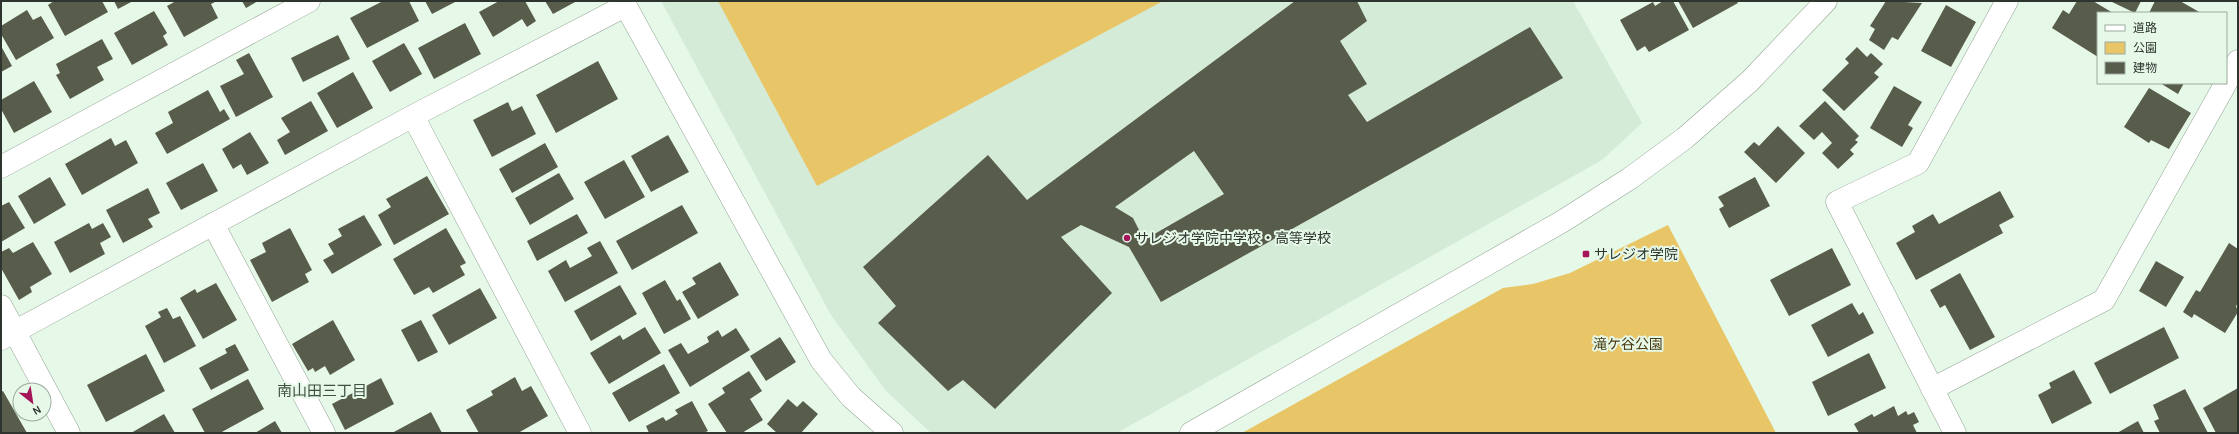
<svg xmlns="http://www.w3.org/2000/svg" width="2239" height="434" font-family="Karla,'Noto Sans JP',sans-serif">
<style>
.built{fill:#d4ebd7}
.green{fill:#e8c566}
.building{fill:#585c4a;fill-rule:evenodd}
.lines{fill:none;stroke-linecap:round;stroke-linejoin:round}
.minor-casing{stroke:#93a495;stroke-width:23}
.minor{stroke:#fff;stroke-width:22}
.poi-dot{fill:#a41659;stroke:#e6f8e8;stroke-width:1.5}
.labels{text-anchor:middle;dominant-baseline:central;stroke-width:4;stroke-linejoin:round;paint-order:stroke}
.poi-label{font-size:14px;fill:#2e352f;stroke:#e6f8e8;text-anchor:start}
.park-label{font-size:14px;fill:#4a3b12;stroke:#e6f8e8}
.neighbourhood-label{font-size:15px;fill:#415043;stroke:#e6f8e8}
</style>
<rect width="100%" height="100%" fill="#e6f8e8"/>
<path class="built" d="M 661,1 L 1573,1 L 1642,123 L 1602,160 L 1117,433 L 931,433 L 886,391 L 831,315 Z"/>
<path class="green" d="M 718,1 L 1163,1 L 817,186 Z
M 1668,225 L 1776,433 L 1242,433 L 1503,288 L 1533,284 L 1570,273 Z"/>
<path class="building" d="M 54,1 L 102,1 L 108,12 L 65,36 L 48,5 Z
M 114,1 L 133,1 L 118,9 Z
M 176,1 L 217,1 L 211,4 L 218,18 L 184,37 L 167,6 Z
M 242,1 L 258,1 L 246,8 Z
M 383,1 L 409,1 L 419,21 L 367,48 L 350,18 Z
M 425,1 L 457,1 L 432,14 Z
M 499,1 L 525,1 L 536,21 L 527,27 L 522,19 L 493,37 L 479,12 Z
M 545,1 L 577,1 L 553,14 Z
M 1295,1 L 1357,1 L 1367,21 L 1340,41 L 1367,84 L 1348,95 L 1367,122 L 1530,27 L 1563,78 L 1161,302 L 1129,247 L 1081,225 L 1061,237 L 1112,293 L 995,409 L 963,380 L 948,391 L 878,323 L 896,306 L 863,267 L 988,155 L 1027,200 ZM 1194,151 L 1224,194 L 1144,240 L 1133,218 L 1115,207 Z
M 1663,1 L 1673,1 L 1689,30 L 1649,52 L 1645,46 L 1637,51 L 1620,20 L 1653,2 L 1655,6 Z
M 1678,1 L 1737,1 L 1738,3 L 1693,28 Z
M 1886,1 L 1922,3 L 1898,40 L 1892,37 L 1884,50 L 1869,40 L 1875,29 L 1870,26 Z
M 2077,1 L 2093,1 L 2113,13 L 2098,13 L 2098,57 L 2052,28 L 2063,10 L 2069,14 Z
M 2110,1 L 2141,1 L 2135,13 Z
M 2155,1 L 2180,1 L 2201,13 L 2149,13 Z
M 1946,5 L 1976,22 L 1951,67 L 1921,51 Z
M 27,10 L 33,20 L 41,16 L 54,38 L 16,60 L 1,34 L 1,26 Z
M 154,11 L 167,33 L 163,36 L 168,45 L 132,65 L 114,33 Z
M 465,23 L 481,54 L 434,79 L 418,48 Z
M 338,35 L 350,59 L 303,82 L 291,58 Z
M 102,39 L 113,59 L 97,67 L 104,80 L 70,99 L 56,75 L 60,73 L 56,64 Z
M 404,43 L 422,74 L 390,92 L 372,61 Z
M 1,46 L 12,66 L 1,72 Z
M 1857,47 L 1867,57 L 1871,53 L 1883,64 L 1874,73 L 1879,77 L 1844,111 L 1822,90 L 1849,63 L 1845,59 Z
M 249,53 L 273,97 L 236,117 L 220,86 L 244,74 L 236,60 Z
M 598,61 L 618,99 L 556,133 L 536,95 Z
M 353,72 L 373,108 L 337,128 L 317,93 Z
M 34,81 L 52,112 L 14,133 L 1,109 L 1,100 Z
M 2160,83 L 2184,83 L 2178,94 Z
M 1894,86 L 1922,102 L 1908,125 L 1913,128 L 1902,147 L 1870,128 Z
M 2149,88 L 2191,113 L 2169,149 L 2151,140 L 2149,143 L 2124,127 Z
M 208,90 L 220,112 L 224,109 L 230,119 L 167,154 L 155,133 L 173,123 L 168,112 Z
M 311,101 L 328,131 L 285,155 L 277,140 L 290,132 L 281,118 Z
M 1825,101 L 1859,136 L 1855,140 L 1858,142 L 1850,150 L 1854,154 L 1838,169 L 1822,153 L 1832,143 L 1822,132 L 1814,140 L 1799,126 Z
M 508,102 L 512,111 L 522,106 L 536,134 L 492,157 L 473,120 Z
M 1778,126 L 1805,153 L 1776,183 L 1744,152 L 1754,142 L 1759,146 Z
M 250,132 L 269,163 L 247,175 L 241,164 L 233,169 L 222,149 Z
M 668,135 L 689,172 L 651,192 L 631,156 Z
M 111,138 L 115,146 L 126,140 L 138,163 L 82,195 L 65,164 Z
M 545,143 L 558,167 L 512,193 L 499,169 Z
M 624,160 L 645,197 L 605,219 L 584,182 Z
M 203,163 L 218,191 L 181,210 L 166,183 Z
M 559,173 L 574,199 L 530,225 L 515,198 Z
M 427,176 L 449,214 L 394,245 L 378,215 L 391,207 L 386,199 Z
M 50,177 L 66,205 L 34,224 L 18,196 Z
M 1755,177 L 1770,206 L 1729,228 L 1719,209 L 1724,206 L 1718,197 Z
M 148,188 L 160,213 L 148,219 L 153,227 L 123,243 L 106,210 Z
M 2000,191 L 2014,217 L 1999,225 L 2003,233 L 1916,280 L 1896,243 L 1915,232 L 1912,226 L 1933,214 L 1939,224 Z
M 9,202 L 25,228 L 1,242 L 1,206 Z
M 682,205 L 698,233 L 632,270 L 616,241 Z
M 577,214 L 588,233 L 537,261 L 527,241 Z
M 364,215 L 382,245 L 332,274 L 323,260 L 334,254 L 328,244 L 342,236 L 338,229 Z
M 89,223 L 92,229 L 103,223 L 111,237 L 100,243 L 105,254 L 70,273 L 54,242 Z
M 290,228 L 312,270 L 305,274 L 309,282 L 272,302 L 250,260 L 266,252 L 262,243 Z
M 446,228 L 466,263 L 460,266 L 465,275 L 433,293 L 429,287 L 414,295 L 393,259 Z
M 600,241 L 618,273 L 565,302 L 548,271 L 566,260 L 570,268 L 592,256 L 587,248 Z
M 33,242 L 52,274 L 30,287 L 32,292 L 19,300 L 1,268 L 1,252 L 9,248 L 13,253 Z
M 2229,243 L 2238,249 L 2238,303 L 2236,306 L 2238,312 L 2225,333 L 2194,314 L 2192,318 L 2183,312 L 2196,290 L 2200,292 Z
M 1832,248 L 1851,285 L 1789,316 L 1770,280 Z
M 2156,261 L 2184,277 L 2166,307 L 2139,291 Z
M 720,262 L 739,295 L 698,319 L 682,292 L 696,284 L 692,278 Z
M 1960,273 L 1995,337 L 1970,350 L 1945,305 L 1940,308 L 1930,290 Z
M 665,280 L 677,301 L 680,299 L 691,319 L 664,334 L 642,293 Z
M 216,283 L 237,320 L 203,339 L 180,298 L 195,289 L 197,293 Z
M 620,285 L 637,314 L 591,341 L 574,311 Z
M 480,288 L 497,318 L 449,345 L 432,315 Z
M 1852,303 L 1859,315 L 1863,312 L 1874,333 L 1828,357 L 1811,325 Z
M 167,308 L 173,319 L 180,316 L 196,346 L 164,363 L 145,326 L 161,317 L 158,312 Z
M 333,320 L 355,360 L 330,375 L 325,366 L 315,372 L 313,368 L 308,371 L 292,344 Z
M 421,320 L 438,352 L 418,362 L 401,330 Z
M 645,327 L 661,353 L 609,384 L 590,353 L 620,335 L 623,340 Z
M 2164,327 L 2179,358 L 2110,394 L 2094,363 Z
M 736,328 L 750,350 L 690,387 L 668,350 L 681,343 L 688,354 L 709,342 L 707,337 L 718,330 L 722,337 Z
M 780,337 L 796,362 L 766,381 L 750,356 Z
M 235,344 L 249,370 L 211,390 L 199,368 L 227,353 L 225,349 Z
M 1869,353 L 1886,388 L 1828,416 L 1812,382 Z
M 146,354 L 165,391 L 106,422 L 87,385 Z
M 664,364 L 680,393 L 629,422 L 612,393 Z
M 2074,370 L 2092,403 L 2052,424 L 2038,395 L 2051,388 L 2049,383 Z
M 749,371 L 762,391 L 750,399 L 763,420 L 742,433 L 727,433 L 708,404 L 725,393 L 722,388 Z
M 515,377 L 522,391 L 531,386 L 548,416 L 518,433 L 479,433 L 466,410 L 493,395 L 491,391 Z
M 381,378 L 394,404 L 345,430 L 332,404 Z
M 248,379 L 264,409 L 220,433 L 205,433 L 192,409 Z
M 2238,388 L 2238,433 L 2216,433 L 2203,408 Z
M 2185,389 L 2208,433 L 2160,433 L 2154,421 L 2159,419 L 2153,405 Z
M 3,391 L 27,433 L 1,433 L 1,392 Z
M 788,399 L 797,407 L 803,401 L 818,414 L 801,433 L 777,433 L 767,424 Z
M 692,401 L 708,431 L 703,433 L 649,433 L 646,426 L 663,417 L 666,421 L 678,414 L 675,410 Z
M 1894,406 L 1898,416 L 1906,411 L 1908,415 L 1914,412 L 1919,422 L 1913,425 L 1917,433 L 1859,433 L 1854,424 L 1872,414 L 1874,417 Z
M 431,412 L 442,433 L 392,433 Z
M 164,414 L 175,433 L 131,433 Z
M 275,421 L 282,433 L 255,433 Z
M 2138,421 L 2144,433 L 2117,433 Z"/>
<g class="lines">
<defs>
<path id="minor" d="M 623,1 L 821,360 L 851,397 L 892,433
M 2226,83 L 2238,61
M 413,116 L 580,433
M 1,167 L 309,1
M 213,224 L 324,433
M 1,306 L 69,433
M 1,339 L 413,116 L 625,6
M 1932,389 L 2104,300 L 2226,83
M 1191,433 L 1563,221 L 1629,179 L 1685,138 L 1750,81 L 1826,1
M 1955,433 L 1837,202 L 1918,163 L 2007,1"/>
</defs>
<use href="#minor" class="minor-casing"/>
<use href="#minor" class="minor"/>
</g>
<g class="poi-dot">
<circle cx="1127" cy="238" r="4"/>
<rect x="1582" y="250" width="8" height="8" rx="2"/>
</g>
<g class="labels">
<g class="poi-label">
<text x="1135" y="238">サレジオ学院中学校・高等学校</text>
<text x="1594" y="254">サレジオ学院</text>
</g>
<g class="park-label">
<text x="1628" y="344">滝ケ谷公園</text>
</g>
<g class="neighbourhood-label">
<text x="322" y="391">南山田三丁目</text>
</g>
</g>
<rect width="2239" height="434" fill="none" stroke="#2e352f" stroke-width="4"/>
<rect x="2097" y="12" width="130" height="72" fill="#e6f8e8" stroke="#9caa9e"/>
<rect x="2105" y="25" width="20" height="6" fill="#ffffff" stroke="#9caa9e"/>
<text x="2133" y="32" font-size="12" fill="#2e352f">道路</text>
<rect x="2105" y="42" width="20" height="12" fill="#e8c566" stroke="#9caa9e"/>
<text x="2133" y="52" font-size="12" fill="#2e352f">公園</text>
<rect x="2105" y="62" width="20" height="12" fill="#585c4a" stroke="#9caa9e"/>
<text x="2133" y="72" font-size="12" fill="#2e352f">建物</text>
<g transform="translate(32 402) rotate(150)"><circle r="19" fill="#e6f8e8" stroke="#9caa9e"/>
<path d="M0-3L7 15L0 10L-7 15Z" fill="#a41659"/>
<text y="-6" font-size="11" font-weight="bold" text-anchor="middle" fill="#2e352f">N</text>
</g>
</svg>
